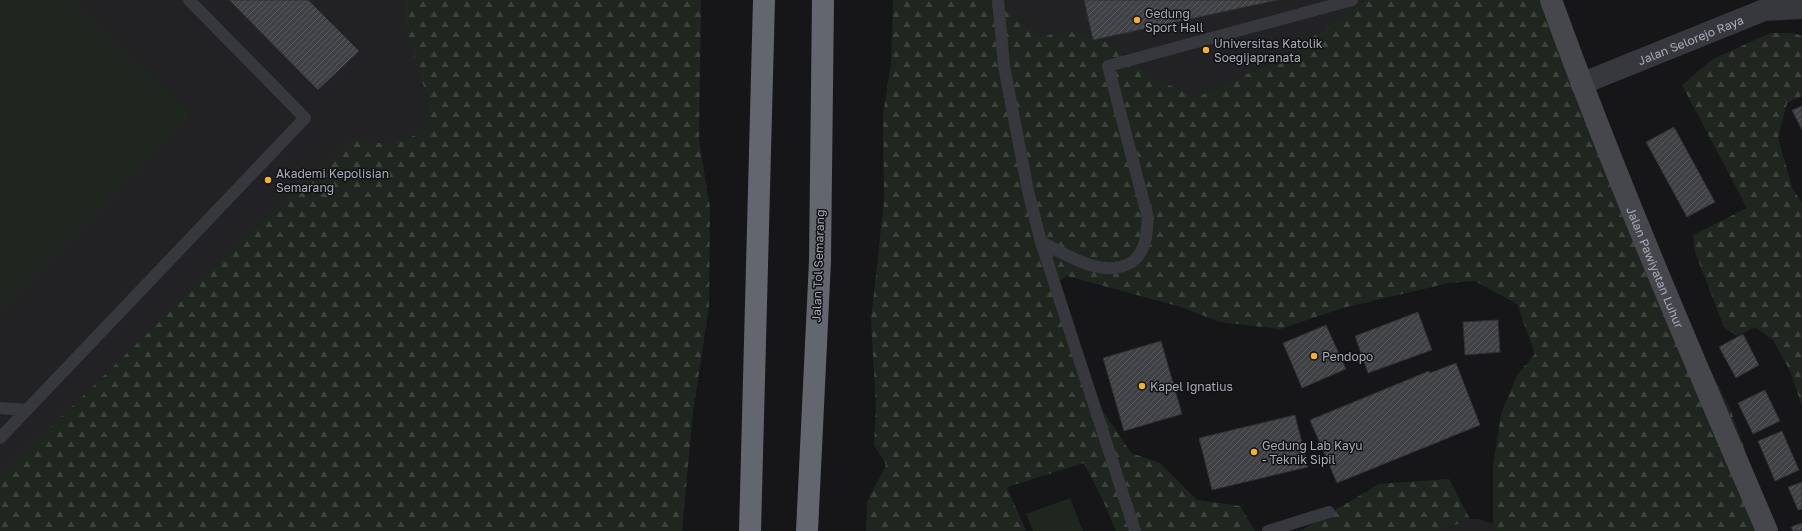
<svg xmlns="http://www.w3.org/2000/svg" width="1802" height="531" font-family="'Golos Text',sans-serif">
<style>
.built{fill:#222225}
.forest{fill:url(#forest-firs)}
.pitch{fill:#1e261f}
.building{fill:url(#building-hatch);stroke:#303034}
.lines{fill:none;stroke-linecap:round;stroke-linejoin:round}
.service{stroke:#37383d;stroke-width:12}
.minor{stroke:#37383d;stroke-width:22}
.secondary{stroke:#45474d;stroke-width:22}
.motorway{stroke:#63666e;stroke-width:22}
.poi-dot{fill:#f2b134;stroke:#111113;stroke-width:1.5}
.labels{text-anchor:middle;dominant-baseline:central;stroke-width:3;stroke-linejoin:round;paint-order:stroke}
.poi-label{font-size:12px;fill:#a8adb8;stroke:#111113;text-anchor:start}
.street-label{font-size:12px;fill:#a8adb8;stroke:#111113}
</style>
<defs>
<pattern id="forest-firs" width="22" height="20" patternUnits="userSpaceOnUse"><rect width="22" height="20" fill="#1e261f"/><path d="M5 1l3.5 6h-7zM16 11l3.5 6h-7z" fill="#3c433d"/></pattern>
<pattern id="building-hatch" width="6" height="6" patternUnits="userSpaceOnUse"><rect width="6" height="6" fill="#404145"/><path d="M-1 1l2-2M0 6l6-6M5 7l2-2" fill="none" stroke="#595a5e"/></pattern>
</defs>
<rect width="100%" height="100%" fill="#161618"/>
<path class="built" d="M 0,0 L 663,0 L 0,531 Z
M 1002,0 L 1366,0 L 1282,58 L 1197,97 L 1160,81 L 1108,42 L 1068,31 L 1038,37 L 1007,8 Z
M 1470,519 L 1480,519 L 1493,524 L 1495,531 L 1440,531 Z"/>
<path class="forest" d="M 406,0 L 701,0 L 699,140 L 710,208 L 709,307 L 693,412 L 682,531 L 0,531 L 0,477 L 2,474 L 348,140 L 390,144 L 419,134 L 428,124 L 427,97 L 404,22 Z
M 893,0 L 1002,0 L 1007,8 L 1038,37 L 1068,31 L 1108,42 L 1160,81 L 1197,97 L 1282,58 L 1366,0 L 1556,0 L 1671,292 L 1731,411 L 1774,531 L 1495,531 L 1493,524 L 1493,465 L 1501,414 L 1517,375 L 1535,354 L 1517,304 L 1475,281 L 1449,283 L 1343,308 L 1280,329 L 1220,322 L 1181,307 L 1067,276 L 1051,285 L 1095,399 L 1131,453 L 1160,463 L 1197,500 L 1240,506 L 1255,531 L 1116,531 L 1105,505 L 1084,463 L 1007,487 L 1026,531 L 866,531 L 867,502 L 886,465 L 874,445 L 876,408 L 871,320 L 884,202 L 883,115 L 891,63 Z
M 1770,33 L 1793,33 L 1802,36 L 1802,96 L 1787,103 L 1778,138 L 1793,190 L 1802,202 L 1802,406 L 1790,371 L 1773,340 L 1755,327 L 1737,336 L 1724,327 L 1695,252 L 1693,235 L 1747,208 L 1682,85 L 1713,59 Z
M 1449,479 L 1470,519 L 1440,531 L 1300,531 L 1379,484 Z"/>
<path class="pitch" d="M 0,0 L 72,0 L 191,115 L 0,313 Z
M 1070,498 L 1083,531 L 1033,531 L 1026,514 Z"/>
<path class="building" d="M 229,0 L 308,0 L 359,51 L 318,90 Z
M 1084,0 L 1278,0 L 1093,40 Z
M 1802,106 L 1802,130 L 1792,110 Z
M 1674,127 L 1715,202 L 1687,217 L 1646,142 Z
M 1418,312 L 1432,350 L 1368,373 L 1355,336 Z
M 1498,320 L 1500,352 L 1465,355 L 1463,322 Z
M 1326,325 L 1346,369 L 1302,388 L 1283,343 Z
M 1743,334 L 1759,365 L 1736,378 L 1719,347 Z
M 1161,341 L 1182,414 L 1124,431 L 1103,358 Z
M 1456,363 L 1480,425 L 1337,483 L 1310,420 L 1429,371 L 1430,373 Z
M 1765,390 L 1780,421 L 1753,434 L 1738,403 Z
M 1295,415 L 1308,467 L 1212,490 L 1199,438 Z
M 1782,431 L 1799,470 L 1775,481 L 1758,441 Z
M 1802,482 L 1802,509 L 1798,510 L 1788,487 Z
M 1802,523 L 1802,531 L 1793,531 L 1791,527 Z"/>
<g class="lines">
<path class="service" d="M 998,0 L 1004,66 L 1028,191 L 1041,242 L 1135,531
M 1041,242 C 1068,255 1103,280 1132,262 C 1138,258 1143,249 1145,242 C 1147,234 1147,225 1148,218 L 1108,66 L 1352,0
M 0,408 L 27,410
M 0,438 L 305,118 L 189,0
M 1268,531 L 1329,512"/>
<path class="minor" id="s1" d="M 1581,84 L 1764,10 L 1802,8"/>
<path class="secondary" id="s2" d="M 1551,0 C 1616,180 1692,355 1767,531"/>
<path class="motorway" d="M 750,531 L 764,0
M 807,531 L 820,261 L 823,0"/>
</g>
<g class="poi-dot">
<circle cx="1137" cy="20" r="4"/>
<circle cx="1206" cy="50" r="4"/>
<circle cx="268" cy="180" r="4"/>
<circle cx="1314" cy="356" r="4"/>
<circle cx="1142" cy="386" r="4"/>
<circle cx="1254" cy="452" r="4"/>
</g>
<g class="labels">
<g class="poi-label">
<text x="1145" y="13">Gedung<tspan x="1145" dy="14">Sport Hall</tspan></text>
<text x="1214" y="43">Universitas Katolik<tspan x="1214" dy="14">Soegijapranata</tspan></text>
<text x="276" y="173">Akademi Kepolisian<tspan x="276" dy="14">Semarang</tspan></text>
<text x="1322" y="356">Pendopo</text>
<text x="1150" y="386">Kapel Ignatius</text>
<text x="1262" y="445">Gedung Lab Kayu<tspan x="1262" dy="14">- Teknik Sipil</tspan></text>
</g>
<g class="street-label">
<text stroke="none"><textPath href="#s1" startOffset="118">Jalan Selorejo Raya</textPath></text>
<text transform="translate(818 266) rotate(-88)">Jalan Tol Semarang</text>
<text stroke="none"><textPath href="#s2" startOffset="287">Jalan Pawiyatan Luhur</textPath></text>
</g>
</g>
</svg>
